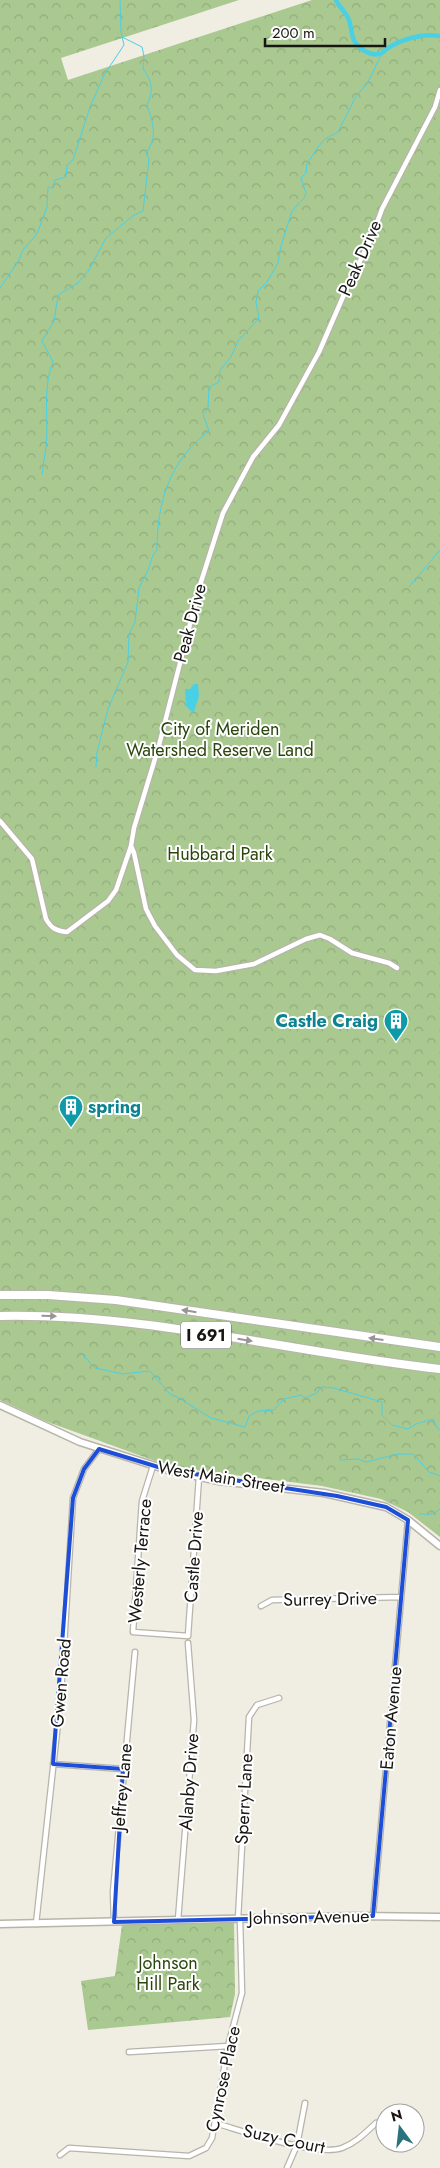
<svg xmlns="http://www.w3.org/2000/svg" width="440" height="2168" font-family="Jost,sans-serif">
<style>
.park{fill:url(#park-crowns)}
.water{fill:#49d0e5}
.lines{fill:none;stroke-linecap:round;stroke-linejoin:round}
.stream{stroke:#49d0e5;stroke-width:1}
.canal{stroke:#49d0e5;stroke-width:4.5}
.street-casing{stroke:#b7b4aa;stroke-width:7}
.secondary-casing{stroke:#b7b4aa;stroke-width:9}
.highway-casing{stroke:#b7b4aa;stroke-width:10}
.street{stroke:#fff;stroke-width:4.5}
.secondary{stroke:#fff;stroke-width:6}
.highway{stroke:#fff;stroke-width:8}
.oneway{fill:#979695}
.marked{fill:none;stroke:#1d4ed8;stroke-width:4;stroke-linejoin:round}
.labels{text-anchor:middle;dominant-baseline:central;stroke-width:4;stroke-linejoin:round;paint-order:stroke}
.shield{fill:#fff;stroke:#5d5c5a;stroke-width:1}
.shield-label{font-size:16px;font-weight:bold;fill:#181613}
.street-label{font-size:18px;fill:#181613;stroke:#fff}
.park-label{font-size:18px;fill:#2b460c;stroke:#fff}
.culture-label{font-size:18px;font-weight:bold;fill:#0d838f;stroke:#fff;text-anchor:end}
</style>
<defs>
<pattern id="park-crowns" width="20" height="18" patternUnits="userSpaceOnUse" patternTransform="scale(1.25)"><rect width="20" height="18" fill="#aac991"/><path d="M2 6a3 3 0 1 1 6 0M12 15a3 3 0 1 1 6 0" fill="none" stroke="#92ac7c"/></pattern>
</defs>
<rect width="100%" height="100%" fill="#f0ede3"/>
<path class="park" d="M 0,0 L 239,0 L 61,58 L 68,80 L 312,0 L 440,0 L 440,1537 L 408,1512 L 381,1499 L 322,1486 L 201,1471 L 155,1461 L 45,1421 L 0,1400 Z
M 234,1922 L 235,1994 L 230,2017 L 88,2030 L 81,1981 L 115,1976 L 122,1925 Z"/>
<path class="water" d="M 194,684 L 198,684 L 199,696 L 194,712 L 193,713 L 186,706 L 185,689 L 190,689 Z"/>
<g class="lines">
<path class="stream" d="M 0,288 L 19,260 L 23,250 L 37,234 L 47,207 L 48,187 L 53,188 L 55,180 L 66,177 L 67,165 L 73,160 L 90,107 L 104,75 L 124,45 L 121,32 L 120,0
M 42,474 C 43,465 45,456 46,447 C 49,419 42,389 53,362 L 42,341 L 54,321 L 58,295 L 78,283 L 89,270 L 106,238 L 134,215 L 143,211 L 149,159 L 146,153 C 158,137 153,123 147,105 C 154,91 152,81 143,69 L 144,56 L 142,47 L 122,37
M 409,587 L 440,550
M 96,767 L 97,752 L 108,709 L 128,662 L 129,634 L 135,622 L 139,588 L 148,570 L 153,555 L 157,550 C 157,503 169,461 209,431 L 203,415 L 208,408 L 209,387 L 219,382 L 220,370 L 231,357 L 238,341 L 259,318 L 256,302 L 258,291 L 267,282 L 278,263 L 281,246 L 292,211 L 304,198 L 306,193 L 301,178 L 306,173 L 307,164 L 318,147 L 325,139 L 338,132 L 355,98 L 368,82 L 382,53
M 83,1355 L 95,1368 L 123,1374 L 150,1371 L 170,1394 L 179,1398 L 211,1418 L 245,1427 L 249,1416 L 258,1411 L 274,1410 L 284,1399 L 301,1395 L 305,1398 L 317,1393 L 321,1387 L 334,1388 L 382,1402 L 382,1415 L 392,1425 L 408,1429 L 416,1424 L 433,1419 L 437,1428 L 440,1430
M 340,1460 L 358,1459 L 366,1462 L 398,1454 L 413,1454 L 429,1472 L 440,1476
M 420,1514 L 433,1514 L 440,1509"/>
<path class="canal" d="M 336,0 C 338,6 344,10 347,16 C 352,23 350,34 355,42 C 359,48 370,56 378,54 C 383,54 384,50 388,48 C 402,39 423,33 440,36"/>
<defs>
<path id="street" d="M 0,821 L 32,859 L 46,919 C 51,928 56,931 67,932 L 108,901 L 116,890 L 131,846
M 397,968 L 389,963 L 352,953 L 330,939 L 320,935 L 306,939 L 254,964 L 216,971 L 195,970 L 177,955 L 155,926 L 146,909 L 134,853 L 131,846 L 134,828 L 158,749 L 200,585 L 223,513 L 253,457 L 279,425 L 319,352 L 349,283 L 371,239 L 382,209 L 435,107 L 440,90
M 153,1466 L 142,1501 L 133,1632 L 188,1636 L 199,1477
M 261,1606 L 272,1600 L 401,1597
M 53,1764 L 123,1769
M 373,1916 L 408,1520
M 238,1919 L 249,1717 L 257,1705 L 279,1698
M 178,1920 L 194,1720 L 188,1643
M 114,1922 L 113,1892 L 135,1652
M 36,1924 L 61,1695 L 73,1498 L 84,1469 L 99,1449
M 129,2052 L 228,2046
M 215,2123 C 243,2131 317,2157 342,2148 C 356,2143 366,2132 376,2123
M 60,2155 L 69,2148 L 189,2156 L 206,2148 L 212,2138 L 228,2046 L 242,1993 L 240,1919
M 287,2168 L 297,2145 L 305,2103"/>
<path id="secondary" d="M 0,1405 L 80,1442 L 168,1470 L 219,1481 L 324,1493 L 386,1507 L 408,1520 L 440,1546
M 0,1924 L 358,1916 L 440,1917"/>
<path id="highway" d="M 0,1295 L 48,1295 L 116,1300 L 440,1347
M 0,1316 C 148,1313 294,1353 440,1369"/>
</defs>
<use href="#street" class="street-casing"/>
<use href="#secondary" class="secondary-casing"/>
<use href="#highway" class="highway-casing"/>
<use href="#street" class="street"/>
<use href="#secondary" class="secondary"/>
<use href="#highway" class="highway"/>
</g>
<defs><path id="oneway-solid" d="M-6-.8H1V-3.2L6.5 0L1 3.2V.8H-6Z" transform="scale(1.25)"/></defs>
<g class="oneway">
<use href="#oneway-solid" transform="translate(189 1311) rotate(-171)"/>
<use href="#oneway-solid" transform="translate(49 1316) rotate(2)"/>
<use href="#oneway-solid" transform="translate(376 1339) rotate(-172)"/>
<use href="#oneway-solid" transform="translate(245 1340) rotate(9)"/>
</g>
<path class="marked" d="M 99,1449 L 168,1470 L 337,1496 L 386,1507 L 408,1520 L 373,1916 L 114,1922 L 123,1769 L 53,1764 L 73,1498 L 84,1469 Z"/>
<defs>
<symbol id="building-pin" viewBox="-11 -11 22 30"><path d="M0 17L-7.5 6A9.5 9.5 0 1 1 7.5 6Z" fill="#0f9aa8" stroke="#fff"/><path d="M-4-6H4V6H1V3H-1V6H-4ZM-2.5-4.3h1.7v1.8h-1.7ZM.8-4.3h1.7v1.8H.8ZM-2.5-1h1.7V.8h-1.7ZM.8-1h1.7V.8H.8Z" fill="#fff"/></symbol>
</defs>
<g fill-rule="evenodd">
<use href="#building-pin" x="382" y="1007" width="28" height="38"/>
<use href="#building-pin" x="57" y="1093" width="28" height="38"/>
</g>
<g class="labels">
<rect class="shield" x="181" y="1321.5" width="50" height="27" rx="4"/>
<g class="shield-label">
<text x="206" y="1335">I 691</text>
</g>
<g class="street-label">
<text transform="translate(360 258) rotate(-66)">Peak Drive</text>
<text transform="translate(190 623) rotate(-75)">Peak Drive</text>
<text transform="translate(221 1477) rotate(9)">West Main Street</text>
<text transform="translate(194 1557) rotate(-86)">Castle Drive</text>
<text transform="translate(140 1561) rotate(-85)">Westerly Terrace</text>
<text transform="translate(330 1599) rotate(-1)">Surrey Drive</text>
<text transform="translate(61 1683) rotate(-85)">Gwen Road</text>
<text transform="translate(391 1718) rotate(-85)">Eaton Avenue</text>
<text transform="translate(189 1782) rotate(-86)">Alanby Drive</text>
<text transform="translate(122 1787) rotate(-85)">Jeffrey Lane</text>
<text transform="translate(244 1799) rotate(-87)">Sperry Lane</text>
<text transform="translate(309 1917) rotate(-1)">Johnson Avenue</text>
<text transform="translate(223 2079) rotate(-78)">Cynrose Place</text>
<text transform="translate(284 2139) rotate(12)">Suzy Court</text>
</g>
<g class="park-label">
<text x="220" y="729">City of Meriden<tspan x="220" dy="21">Watershed Reserve Land</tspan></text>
<text x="220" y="854">Hubbard Park</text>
<text x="168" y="1963">Johnson<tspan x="168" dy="21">Hill Park</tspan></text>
</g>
<g class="culture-label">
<text x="378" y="1021">Castle Craig</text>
<text x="88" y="1107" text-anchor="start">spring</text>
</g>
</g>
<g transform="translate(400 2128) rotate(345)"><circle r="24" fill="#ffffff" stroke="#a3a2a1"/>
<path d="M0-4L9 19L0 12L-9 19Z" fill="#2a737c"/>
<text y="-8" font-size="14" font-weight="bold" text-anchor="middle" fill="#181613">N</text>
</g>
<path d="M265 38v8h120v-8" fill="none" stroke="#181613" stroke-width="2.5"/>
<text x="272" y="38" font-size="15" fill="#181613" stroke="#ffffff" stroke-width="4" paint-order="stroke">200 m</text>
</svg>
